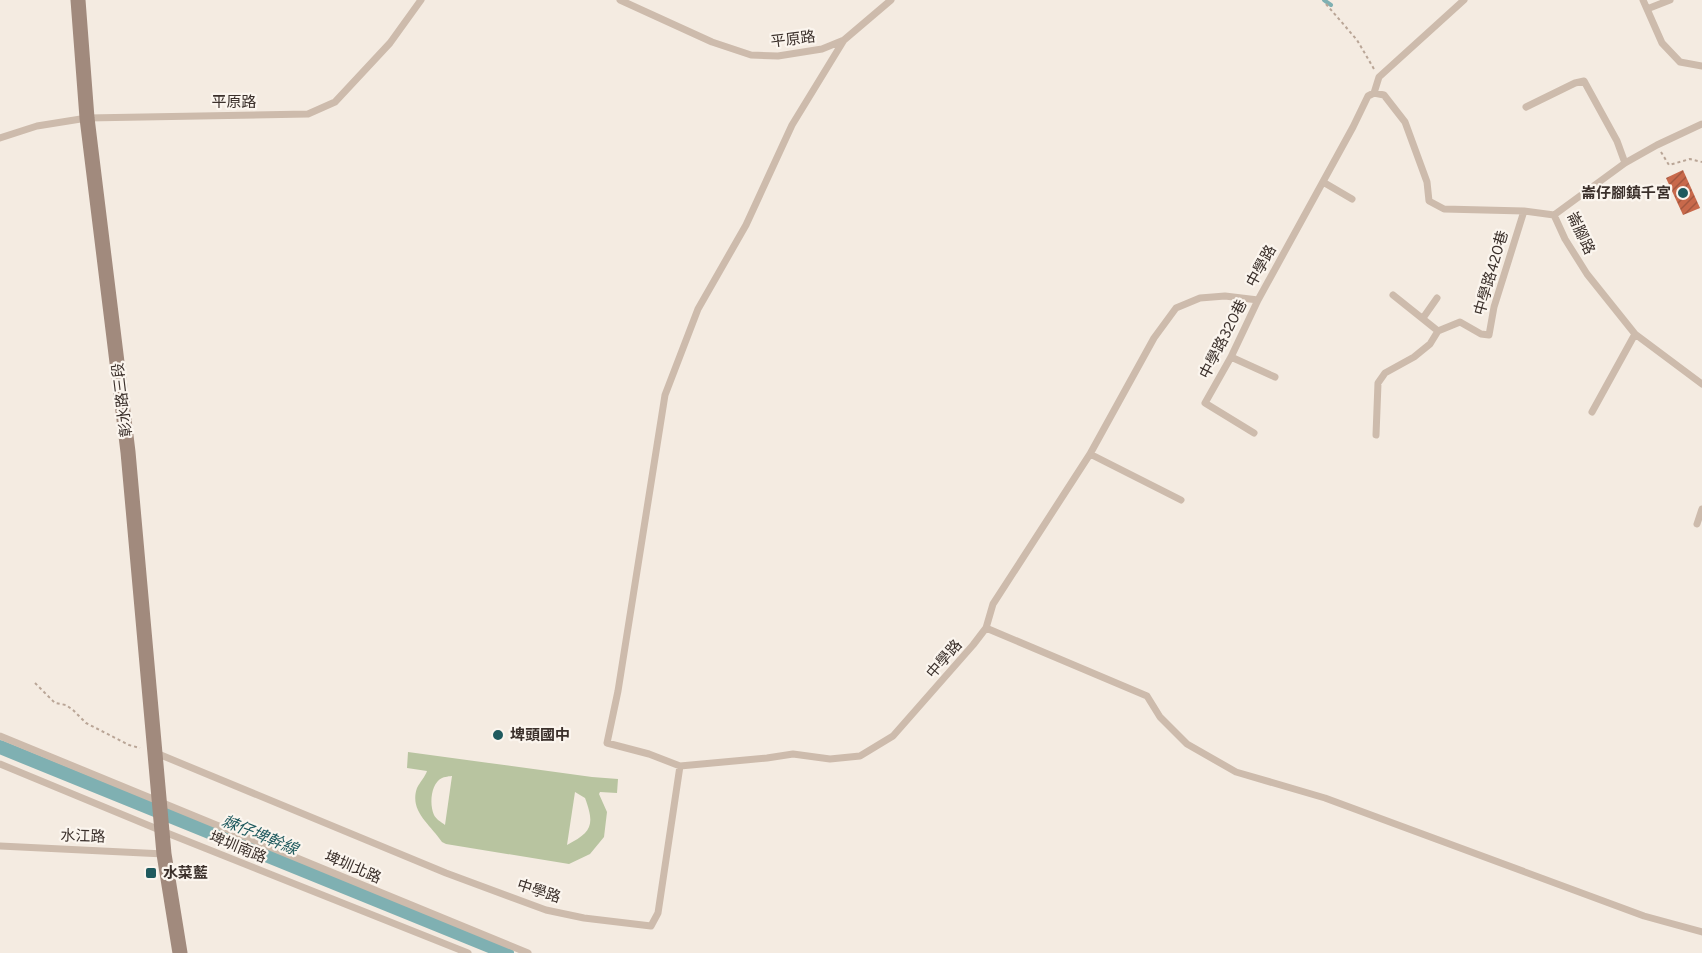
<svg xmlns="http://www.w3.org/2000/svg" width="1702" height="953" font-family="Figtree,'Noto Sans TC',sans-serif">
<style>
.pitch{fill:#b8c4a0;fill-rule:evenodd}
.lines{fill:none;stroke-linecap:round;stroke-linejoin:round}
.stream{stroke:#7fb0b2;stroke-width:4}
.canal{stroke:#7fb0b2;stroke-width:14}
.building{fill:url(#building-hatch)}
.path{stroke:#b9a596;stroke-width:2;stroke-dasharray:3 3;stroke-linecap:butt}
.service{stroke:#cdbbac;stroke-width:7}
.secondary{stroke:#a18a7d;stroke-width:15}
.poi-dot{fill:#1f5a5e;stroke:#fbf5ee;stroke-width:2}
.labels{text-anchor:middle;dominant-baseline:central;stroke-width:4.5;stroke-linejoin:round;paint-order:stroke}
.street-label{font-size:15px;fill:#3b302b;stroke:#fbf5ee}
.poi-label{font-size:15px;font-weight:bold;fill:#3b302b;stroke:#fbf5ee;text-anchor:start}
.water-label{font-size:16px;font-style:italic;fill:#1f5a5e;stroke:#fbf5ee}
</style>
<defs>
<pattern id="building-hatch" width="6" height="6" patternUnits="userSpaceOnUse" patternTransform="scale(1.5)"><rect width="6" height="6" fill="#c8694b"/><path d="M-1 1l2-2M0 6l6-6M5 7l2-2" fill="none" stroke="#a4573f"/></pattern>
</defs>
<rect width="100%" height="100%" fill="#f4ebe1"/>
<path class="pitch" d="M 408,752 L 592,777 L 618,779 L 617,793 L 600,792 L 599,794 L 607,812 L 604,837 L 590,854 L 569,864 L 446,844 L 442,842 C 430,824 409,811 417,788 C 420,782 425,777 427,771 L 407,768 ZM 452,776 L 445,825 C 441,822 436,819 434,815 C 429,804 431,783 442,778 C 443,777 451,776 452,776 ZM 575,792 L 585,798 C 595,825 592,832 567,845 Z"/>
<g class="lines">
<path class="stream" d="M 1324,0 L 1331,5"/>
<path class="canal" d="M 0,747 L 507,953"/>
</g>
<path class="building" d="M 1683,170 L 1700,208 L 1683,215 L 1666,178 Z"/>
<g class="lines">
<path class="path" d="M 1326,4 L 1357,40 L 1374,69
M 1661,152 L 1669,165 L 1690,159 L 1702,162
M 35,683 L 55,703 L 66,705 L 73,710 L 86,723 L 129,745 L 140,748"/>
<path class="service" d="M 620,0 L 712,42 L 751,55 L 778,56 L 822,49 L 844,40 L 891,0
M 1643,0 L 1662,43 L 1680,62 L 1702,66
M 1647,9 L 1670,0
M 1374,93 L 1379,77 L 1464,0
M 1526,107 L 1575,83 L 1584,81 L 1617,141 L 1625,163
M 0,138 L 37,126 L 87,118 L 308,114 L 335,102 L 390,43 L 421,0
M 1323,182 L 1352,199
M 1554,215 L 1565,239 L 1587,274 L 1635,334 L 1702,384
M 1554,215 L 1625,163 L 1657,145 L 1702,124
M 1393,295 L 1438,331
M 1423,318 L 1437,298
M 1231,357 L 1275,377
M 1592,412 L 1635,334
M 1254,433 L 1205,403 L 1231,357 L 1258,300
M 1376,435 L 1378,383 L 1385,373 L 1414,357 L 1430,344 L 1438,331 L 1460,322 L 1481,334 L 1489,335 L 1494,307 L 1524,211
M 1090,454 L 1181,500
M 1697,524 L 1702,509
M 986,628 L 1147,696 L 1160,717 L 1187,744 L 1236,772 L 1325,798 L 1644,916 L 1702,932
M 0,736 L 528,953
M 156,753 L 446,873 L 546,910 L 584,918 L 651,926 L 658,913 L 680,766 L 767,758 L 793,754 L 830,759 L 860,756 L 893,736 L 973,645 L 986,628 L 993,604 L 1090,454 L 1154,338 L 1176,308 L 1200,298 L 1225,296 L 1258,300 L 1353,127 L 1368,96 L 1374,93 L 1384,95 L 1405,122 L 1427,182 L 1429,201 L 1444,209 L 1524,211 L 1554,215
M 0,764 L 162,831 L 468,953
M 680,766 L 649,754 L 607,743 L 618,691 L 665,395 L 698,309 L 746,225 L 792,125 L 844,40
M 0,846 L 164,854"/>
<path class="secondary" d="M 78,0 L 87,118 L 128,452 L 164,854 L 180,953"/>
</g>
<g class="poi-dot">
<circle cx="1683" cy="193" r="6"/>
<circle cx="498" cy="735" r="6"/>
<rect x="145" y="867" width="12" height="12" rx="3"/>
</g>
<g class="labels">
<g class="street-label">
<text transform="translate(793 39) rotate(-7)">平原路</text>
<text x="234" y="102">平原路</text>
<text transform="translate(1581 233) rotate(65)">崙腳路</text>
<text transform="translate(1261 266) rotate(-61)">中學路</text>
<text transform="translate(1491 273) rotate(-74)">中學路420巷</text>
<text transform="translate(1223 339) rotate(-63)">中學路320巷</text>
<text transform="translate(122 400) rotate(-97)">彰水路三段</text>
<text transform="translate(944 659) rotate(-49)">中學路</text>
<text transform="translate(83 836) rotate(2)">水江路</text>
<text transform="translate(238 847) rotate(22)">埤圳南路</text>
<text transform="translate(353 867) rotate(23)">埤圳北路</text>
<text transform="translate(539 891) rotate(18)">中學路</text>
</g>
<g class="poi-label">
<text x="1671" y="193" text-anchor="end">崙仔腳鎮千宮</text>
<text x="510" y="735">埤頭國中</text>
<text x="163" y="873">水菜藍</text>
</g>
<g class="water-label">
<text transform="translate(260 835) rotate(22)">棘仔埤幹線</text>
</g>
</g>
</svg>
